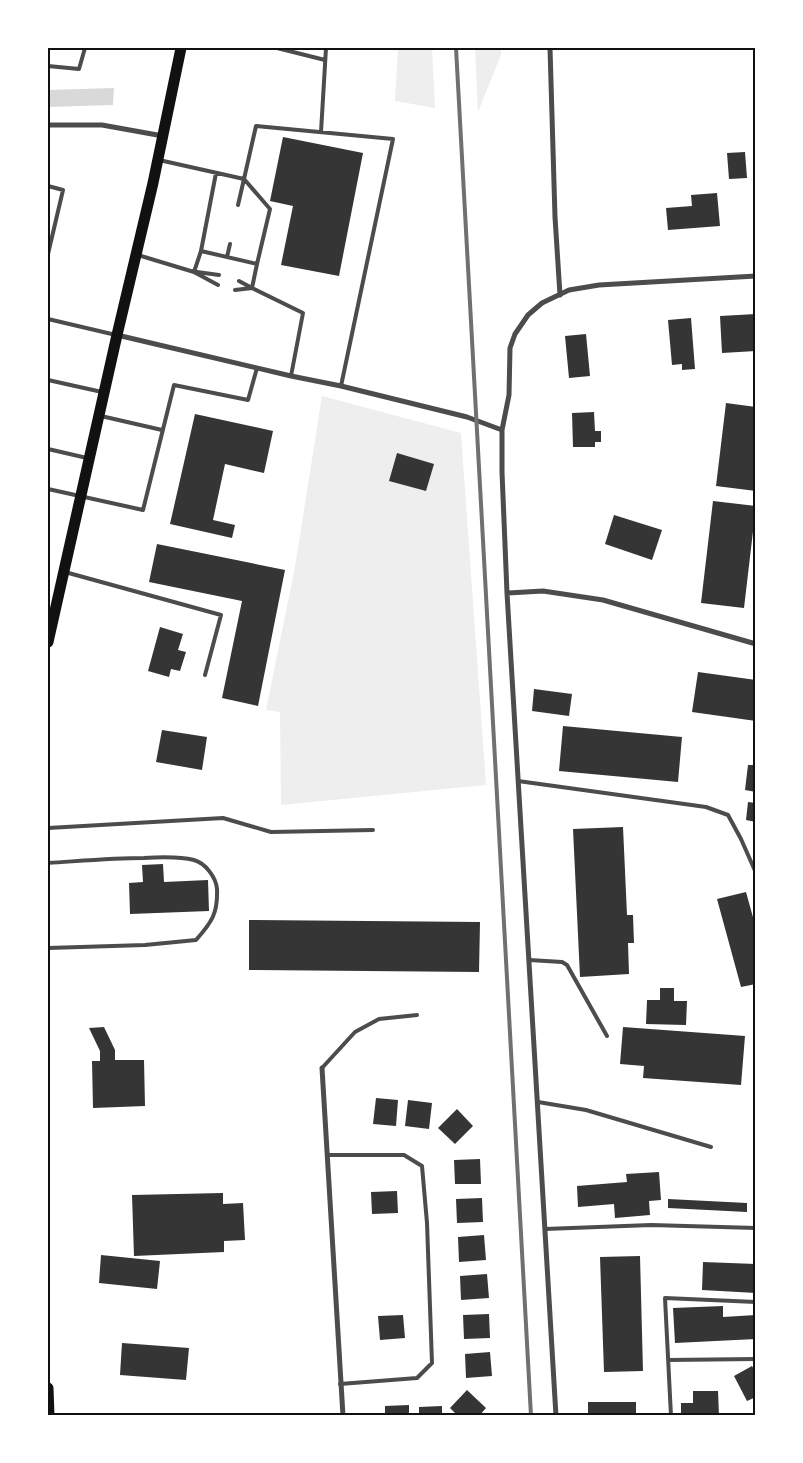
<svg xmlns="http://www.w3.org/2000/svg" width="803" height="1463" font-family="'Exo 2',sans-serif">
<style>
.green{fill:#eee}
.water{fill:#d9d9d9}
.building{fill:#353535}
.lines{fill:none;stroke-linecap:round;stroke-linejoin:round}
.service{stroke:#4c4c4c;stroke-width:4}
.minor{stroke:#4c4c4c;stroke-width:5}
.primary{stroke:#111;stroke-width:11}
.rail{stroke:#707070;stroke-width:4}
.neatline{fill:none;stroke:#111;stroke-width:2}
</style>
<rect width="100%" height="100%" fill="#fff"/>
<path class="green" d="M 398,48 L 432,48 L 435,108 L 395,101 Z
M 475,48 L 501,48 L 501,55 L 478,112 Z
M 322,396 L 461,433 L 486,785 L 281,805 L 280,712 L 266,710 L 295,567 Z"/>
<path class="water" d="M 114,88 L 113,105 L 48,107 L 48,90 Z"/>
<path class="building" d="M 283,137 L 363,153 L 339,276 L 281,265 L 293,206 L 270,201 Z
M 745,152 L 747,178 L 729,179 L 727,153 Z
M 717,193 L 720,226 L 668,230 L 666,208 L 692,206 L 691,195 Z
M 756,314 L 756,351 L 722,353 L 720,316 Z
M 691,318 L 695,369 L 682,370 L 682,364 L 672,365 L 668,320 Z
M 586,334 L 590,376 L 569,378 L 565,336 Z
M 726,403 L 756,407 L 756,491 L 716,486 Z
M 594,412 L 595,431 L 601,431 L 601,442 L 595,442 L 595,447 L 573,447 L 572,413 Z
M 195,414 L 273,431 L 264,473 L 225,464 L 213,520 L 235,525 L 232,538 L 170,524 Z
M 397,453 L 434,464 L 426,491 L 389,481 Z
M 713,501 L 756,506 L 744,608 L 701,603 Z
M 614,515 L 662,530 L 652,560 L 605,544 Z
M 157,544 L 285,570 L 258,706 L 222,698 L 242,601 L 149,582 Z
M 160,627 L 183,634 L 178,650 L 186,652 L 180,671 L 171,669 L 169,677 L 148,671 Z
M 698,672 L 756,680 L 756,721 L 692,712 Z
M 534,689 L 572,694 L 569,716 L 532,711 Z
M 563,726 L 682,737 L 678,782 L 559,771 Z
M 162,730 L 207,737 L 202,770 L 156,762 Z
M 748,765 L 756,765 L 756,792 L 745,790 Z
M 748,802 L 756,803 L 756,822 L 746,820 Z
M 623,827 L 627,915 L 633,915 L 634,943 L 628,943 L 629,974 L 580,977 L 573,829 Z
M 163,864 L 164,882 L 208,880 L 209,911 L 130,914 L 129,883 L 143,882 L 142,865 Z
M 746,892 L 756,928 L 756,984 L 741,987 L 717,899 Z
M 249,920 L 480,922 L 479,972 L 249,970 Z
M 660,988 L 674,988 L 674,1001 L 687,1001 L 686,1025 L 646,1024 L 647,1000 L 660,1000 Z
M 104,1027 L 115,1050 L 115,1060 L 144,1060 L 145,1106 L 93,1108 L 92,1061 L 100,1061 L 100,1051 L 89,1028 Z
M 623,1027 L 745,1036 L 741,1085 L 643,1078 L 644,1066 L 620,1064 Z
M 376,1098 L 398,1100 L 396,1126 L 373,1124 Z
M 408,1100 L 432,1103 L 429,1129 L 405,1126 Z
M 457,1109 L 473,1126 L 455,1144 L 438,1128 Z
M 480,1159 L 481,1184 L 455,1184 L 454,1160 Z
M 659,1172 L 661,1200 L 649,1201 L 650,1215 L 615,1218 L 614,1204 L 578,1207 L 577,1186 L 627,1182 L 626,1174 Z
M 397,1191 L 398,1213 L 372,1214 L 371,1192 Z
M 223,1193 L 223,1204 L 243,1203 L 245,1240 L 224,1241 L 224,1252 L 134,1256 L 132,1195 Z
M 482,1198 L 483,1222 L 457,1223 L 456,1199 Z
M 668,1199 L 747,1203 L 747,1212 L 668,1208 Z
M 484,1235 L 486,1260 L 459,1262 L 458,1237 Z
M 101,1255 L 160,1261 L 157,1289 L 99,1283 Z
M 640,1256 L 643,1371 L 604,1372 L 600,1257 Z
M 703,1262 L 756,1264 L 756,1293 L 702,1290 Z
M 487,1274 L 489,1298 L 461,1300 L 460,1276 Z
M 723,1306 L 723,1317 L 756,1315 L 756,1339 L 675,1343 L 673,1308 Z
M 489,1314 L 490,1338 L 464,1339 L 463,1315 Z
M 403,1315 L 405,1338 L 380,1340 L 378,1316 Z
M 122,1343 L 189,1348 L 186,1380 L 120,1375 Z
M 490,1352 L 492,1376 L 466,1378 L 465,1354 Z
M 752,1366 L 756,1373 L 756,1397 L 747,1401 L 734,1376 Z
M 467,1390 L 486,1408 L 479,1416 L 458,1416 L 450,1408 Z
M 693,1391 L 718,1391 L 719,1416 L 681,1414 L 681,1403 L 693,1403 Z
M 588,1402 L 636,1402 L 636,1416 L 588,1416 Z
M 409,1405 L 409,1416 L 385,1416 L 385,1406 Z
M 442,1406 L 442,1416 L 419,1416 L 419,1407 Z"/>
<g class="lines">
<path class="service" d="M 277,48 L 325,60
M 48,66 L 79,69 L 85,48
M 321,132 L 326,48
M 159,160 L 244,179 L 256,126 L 393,139 L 341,386
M 244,179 L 270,209 L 257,264
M 48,186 L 63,190 L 48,254
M 238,205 L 244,179
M 201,251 L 216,173
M 138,255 L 194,272 L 201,251 L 257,264 L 252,288 L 303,313 L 291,376
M 227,257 L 230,244
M 194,272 L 218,285
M 197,272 L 219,275
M 239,281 L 252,288
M 235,290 L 252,288
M 48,319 L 116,335
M 48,380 L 102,392
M 101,416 L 162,430
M 48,449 L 87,458
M 48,489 L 143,510 L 174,385 L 248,400 L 257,368
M 65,572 L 221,615 L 205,675
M 518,781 L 706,807 L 728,815 L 741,839 L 756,873
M 48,828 L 223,818 L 271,832 L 373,830
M 48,863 C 80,861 112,858 144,858 C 160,857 178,856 194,860 C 205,863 216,877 217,889 C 218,913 212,922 196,940 L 145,945 L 48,948
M 529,960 L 562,962 L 567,965 L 607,1036
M 322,1068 L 355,1032 L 379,1019 L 417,1015
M 538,1102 L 586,1110 L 711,1147
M 328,1155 L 404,1155 L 422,1166 L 427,1223 L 432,1363 L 417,1378 L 340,1384
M 545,1229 L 651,1225 L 756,1228
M 668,1360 L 756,1359
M 671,1416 L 665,1298 L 756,1302"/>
<path class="minor" d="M 550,48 L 555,217 L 560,295
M 48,125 L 102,125 L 163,136
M 117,335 L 291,376 L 341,386 L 467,417 L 502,430
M 507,593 L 543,591 L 603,600 L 756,644
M 322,1068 L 343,1416
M 556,1416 L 507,593 L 502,472 L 502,430 L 509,395 L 510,348 L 515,334 L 528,315 L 542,303 L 569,290 L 599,285 L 756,276"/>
<path class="primary" d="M 48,642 L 117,335 L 153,183 L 181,48
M 48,1388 L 49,1416"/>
<path class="rail" d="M 456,48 L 531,1416"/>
</g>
<rect width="803" height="1463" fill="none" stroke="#ffffff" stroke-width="98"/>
<rect x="49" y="49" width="705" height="1365" class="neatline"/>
</svg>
